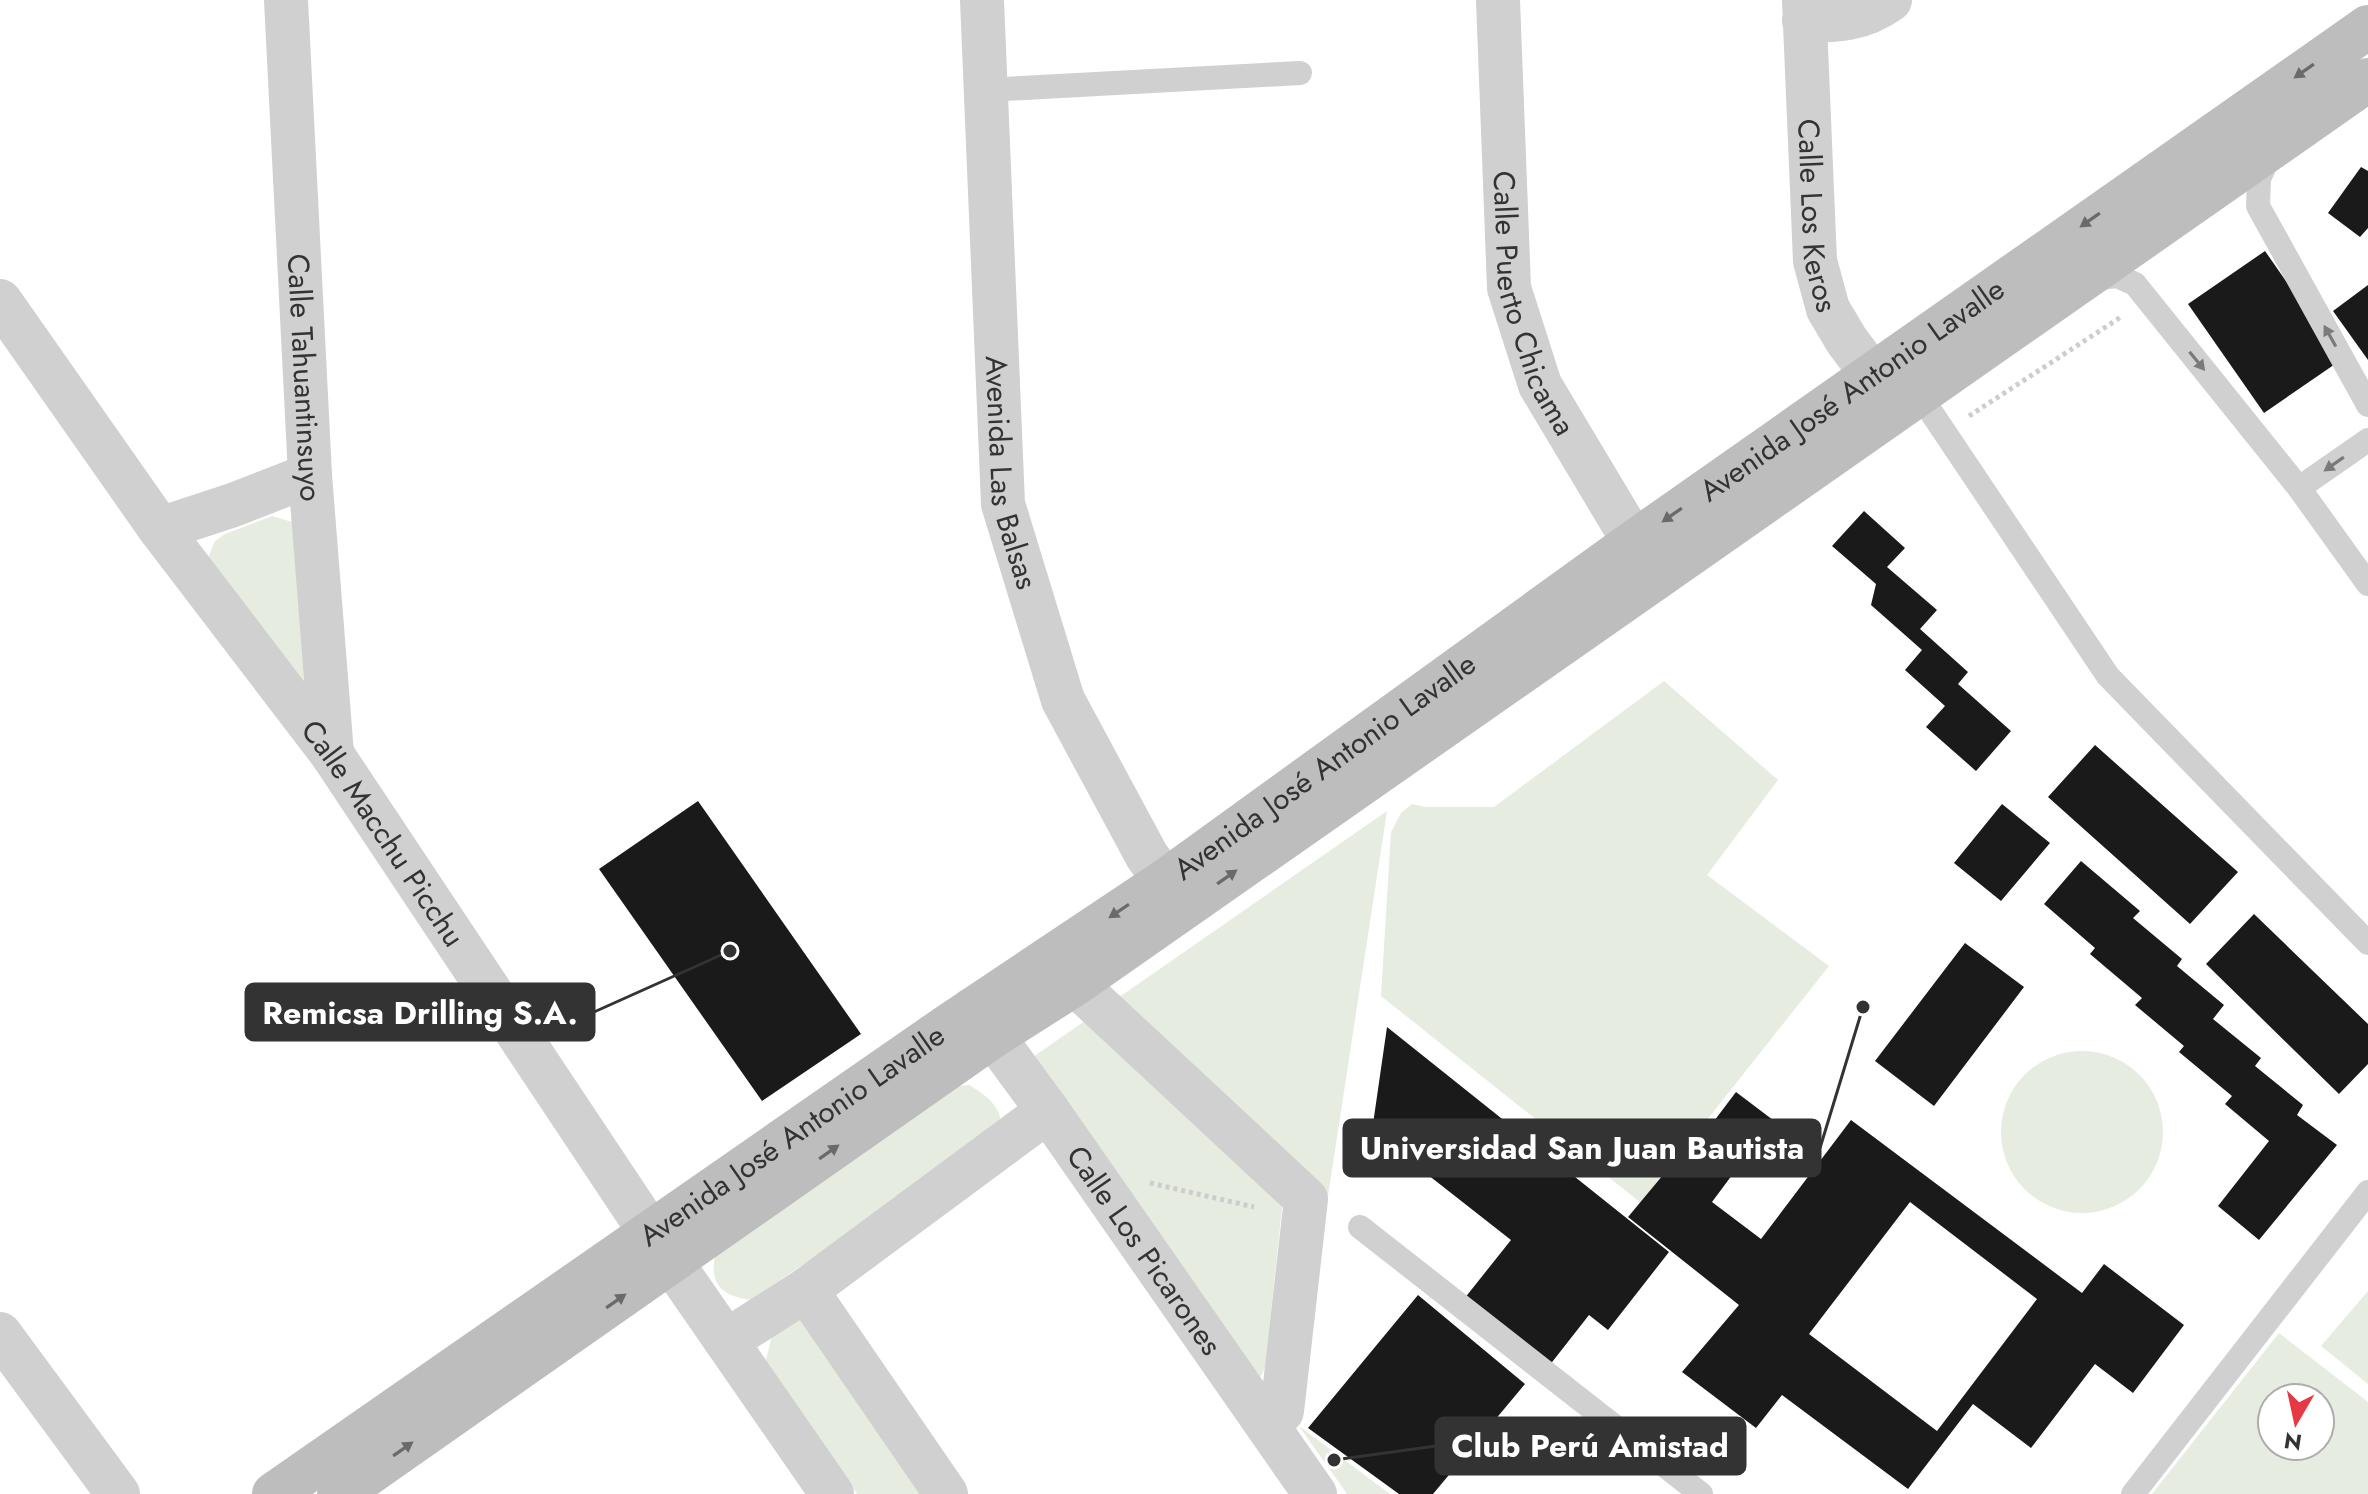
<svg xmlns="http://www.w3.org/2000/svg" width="2368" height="1494" font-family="Jost,sans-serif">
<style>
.green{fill:#e6ecdf;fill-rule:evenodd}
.building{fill:#1a1a1a;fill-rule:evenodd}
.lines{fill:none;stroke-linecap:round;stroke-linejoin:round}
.path{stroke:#cdcdcd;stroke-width:5;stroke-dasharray:4 4;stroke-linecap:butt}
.lane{stroke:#d0d0d0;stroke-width:24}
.street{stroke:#d0d0d0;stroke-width:44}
.secondary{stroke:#bdbdbd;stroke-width:44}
.oneway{fill:#6a6a6a}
.oneway2{fill:#7a7a7a}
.labels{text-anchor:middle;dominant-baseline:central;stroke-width:8;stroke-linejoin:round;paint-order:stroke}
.street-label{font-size:30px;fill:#333;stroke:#fff}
.leader{fill:none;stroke:#333;stroke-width:3}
.callout-dot{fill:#333;stroke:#fff;stroke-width:3}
.callout{fill:#333;stroke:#333;stroke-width:3}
.callout-label{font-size:32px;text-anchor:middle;font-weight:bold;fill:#fff}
</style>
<rect width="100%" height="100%" fill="#fff"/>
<path class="green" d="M 272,516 L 292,522 L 311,709 L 208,558 L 215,541 L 225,534 Z
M 1664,681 L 1778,780 L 1707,875 L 1829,966 L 1641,1203 L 1381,996 L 1391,832 L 1401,813 L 1412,804 L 1426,807 L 1494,807 Z
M 1387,811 L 1328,1196 L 1287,1162 L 1265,1367 L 1261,1376 L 1258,1376 L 1033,1057 Z
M2001 1132a81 81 0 1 1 162 0a81 81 0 1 1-162 0Z
M 969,1085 C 987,1095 1011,1114 995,1134 L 751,1300 C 724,1296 709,1286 715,1256 L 957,1086 Z
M 2368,1291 L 2368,1384 L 2321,1346 Z
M 796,1318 L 811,1320 L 930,1494 L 857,1494 L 766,1360 L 773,1332 Z
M 2279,1333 L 2368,1402 L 2368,1494 L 2152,1494 ZM 2272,1398 L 2320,1398 L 2320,1446 L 2272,1446 Z
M 1299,1426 L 1390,1494 L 1347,1494 Z"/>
<path class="building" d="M 2361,167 L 2368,171 L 2368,228 L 2360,237 L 2328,213 Z
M 2265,251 L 2341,360 L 2264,413 L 2188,304 Z
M 2368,285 L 2368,360 L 2333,311 Z
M 1864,511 L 1905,548 L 1887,567 L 1937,610 L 1920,629 L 1968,672 L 1958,684 L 2011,731 L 1976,771 L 1926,727 L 1945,706 L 1905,670 L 1922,650 L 1871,605 L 1876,584 L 1832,546 Z
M 2095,745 L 2238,872 L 2190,924 L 2048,797 Z
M 698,801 L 861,1034 L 762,1101 L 599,869 Z
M 2002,804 L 2050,843 L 2001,901 L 1954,863 Z
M 2081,861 L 2140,911 L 2133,918 L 2182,959 L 2177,966 L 2224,1005 L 2213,1019 L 2261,1058 L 2255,1066 L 2303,1105 L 2297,1115 L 2337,1145 L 2259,1240 L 2218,1206 L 2269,1141 L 2225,1104 L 2232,1096 L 2179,1052 L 2184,1046 L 2135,1005 L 2142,998 L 2090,954 L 2095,948 L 2044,904 Z
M 2254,914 L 2368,1024 L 2368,1064 L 2339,1094 L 2206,964 Z
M 1965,943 L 2024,987 L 1934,1106 L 1875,1061 Z
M 1387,1027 L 1669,1252 L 1608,1330 L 1589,1315 L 1549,1366 L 1464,1299 L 1511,1240 L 1372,1131 Z
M 1736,1092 L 1773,1120 L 1712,1202 L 1761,1239 L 1851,1120 L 2082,1293 L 2104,1264 L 2184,1325 L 2133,1393 L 2095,1364 L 2031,1448 L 1973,1404 L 1908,1489 L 1782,1395 L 1756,1428 L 1682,1372 L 1739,1305 L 1628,1217 L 1668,1169 L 1674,1174 ZM 1910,1202 L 2037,1299 L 1937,1431 L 1809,1334 Z
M 1418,1295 L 1525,1384 L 1433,1494 L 1399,1494 L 1308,1428 Z"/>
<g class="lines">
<path class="path" d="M 1969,416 L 2121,317
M 1150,1183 L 1254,1207"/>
<path class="lane" d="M 986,90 L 1300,73
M 2270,154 L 2259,179 L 2258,206 L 2368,405
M 2091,279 L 2117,276 L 2135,284 L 2299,488 L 2368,584
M 1919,394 L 2108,676 L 2368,943
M 2299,488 L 2368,440
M 1360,1227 L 1701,1494
M 2133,1494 L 2368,1192"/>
<g class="street">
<path id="s1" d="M 286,0 L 310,475 L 332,754"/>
<path id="s2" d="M 982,0 L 1003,504 L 1063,700 L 1147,856 L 1184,907"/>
<path id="s3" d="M 1498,0 L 1509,288 L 1540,385 L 1634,542 L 1655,572"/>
<path id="s4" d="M 1804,0 L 1815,261 L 1828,309 L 1847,341 L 1896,406"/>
<path d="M 1804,21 C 1836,21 1862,20 1890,0"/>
<path id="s5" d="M 0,301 L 160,529 L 332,754 L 636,1211 L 832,1494"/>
<path d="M 160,529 L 233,505 L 310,475"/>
<path d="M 1075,984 L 1306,1199 L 1282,1411 L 1264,1420"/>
<path id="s6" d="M 973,1009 L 1048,1111 L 1315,1494"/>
<path d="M 806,1290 L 946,1494"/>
<path d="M 0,1334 L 118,1494"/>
<path d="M 726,1341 L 806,1290 L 1048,1111"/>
</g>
<g class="secondary">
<path id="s7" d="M 274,1494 L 948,1026 L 1165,881 L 1634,542 L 2368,27"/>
<path d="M 339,1494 L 993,1036 L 1075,984 L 2368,80"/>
</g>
</g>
<defs><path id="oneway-solid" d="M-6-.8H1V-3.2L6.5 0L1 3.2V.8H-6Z" transform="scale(2)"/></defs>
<g class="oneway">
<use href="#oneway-solid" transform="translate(2304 71) rotate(145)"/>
<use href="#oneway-solid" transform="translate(2090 220) rotate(145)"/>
<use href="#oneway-solid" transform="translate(1672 515) rotate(145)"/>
<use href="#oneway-solid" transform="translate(1227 877) rotate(-35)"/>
<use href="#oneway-solid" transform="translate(1119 911) rotate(146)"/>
<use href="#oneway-solid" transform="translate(829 1152) rotate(-35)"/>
<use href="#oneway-solid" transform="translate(616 1301) rotate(-35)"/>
<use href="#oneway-solid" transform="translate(403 1449) rotate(-35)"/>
</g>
<g class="oneway2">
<use href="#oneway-solid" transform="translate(2330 336) rotate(-119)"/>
<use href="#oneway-solid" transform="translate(2197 361) rotate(51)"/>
<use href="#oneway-solid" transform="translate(2334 464) rotate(145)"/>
</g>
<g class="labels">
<g class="street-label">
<text stroke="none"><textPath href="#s4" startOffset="216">Calle Los Keros</textPath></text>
<text stroke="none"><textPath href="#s3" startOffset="308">Calle Puerto Chicama</textPath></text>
<text stroke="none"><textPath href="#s1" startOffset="378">Calle Tahuantinsuyo</textPath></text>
<text stroke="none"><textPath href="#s7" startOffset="1926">Avenida José Antonio Lavalle</textPath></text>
<text stroke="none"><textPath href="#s2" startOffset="474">Avenida Las Balsas</textPath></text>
<text stroke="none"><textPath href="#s7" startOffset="1278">Avenida José Antonio Lavalle</textPath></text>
<text stroke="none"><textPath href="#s5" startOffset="656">Calle Macchu Picchu</textPath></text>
<text stroke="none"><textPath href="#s7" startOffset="630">Avenida José Antonio Lavalle</textPath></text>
<text stroke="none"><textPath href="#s6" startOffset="296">Calle Los Picarones</textPath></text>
</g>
</g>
<path class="leader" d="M730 951L594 1012M1863 1007L1820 1148M1334 1460L1436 1446"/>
<g class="callout-dot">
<circle cx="730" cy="951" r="8"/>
<circle cx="1863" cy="1007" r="8"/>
<circle cx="1334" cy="1460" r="8"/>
</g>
<g class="callout">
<rect x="246" y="984" width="348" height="56" rx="8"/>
<rect x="1344" y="1120" width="476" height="56" rx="8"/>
<rect x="1436" y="1418" width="309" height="56" rx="8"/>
</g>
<g class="callout-label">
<text x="420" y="1024">Remicsa Drilling S.A.</text>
<text x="1582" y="1159">Universidad San Juan Bautista</text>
<text x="1590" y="1457">Club Perú Amistad</text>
</g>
<g transform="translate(2296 1422) rotate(189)"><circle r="38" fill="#ffffff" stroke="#adadad" stroke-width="2"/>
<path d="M0-6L14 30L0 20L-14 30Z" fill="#e63946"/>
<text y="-12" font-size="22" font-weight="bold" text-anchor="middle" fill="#333333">N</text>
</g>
</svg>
